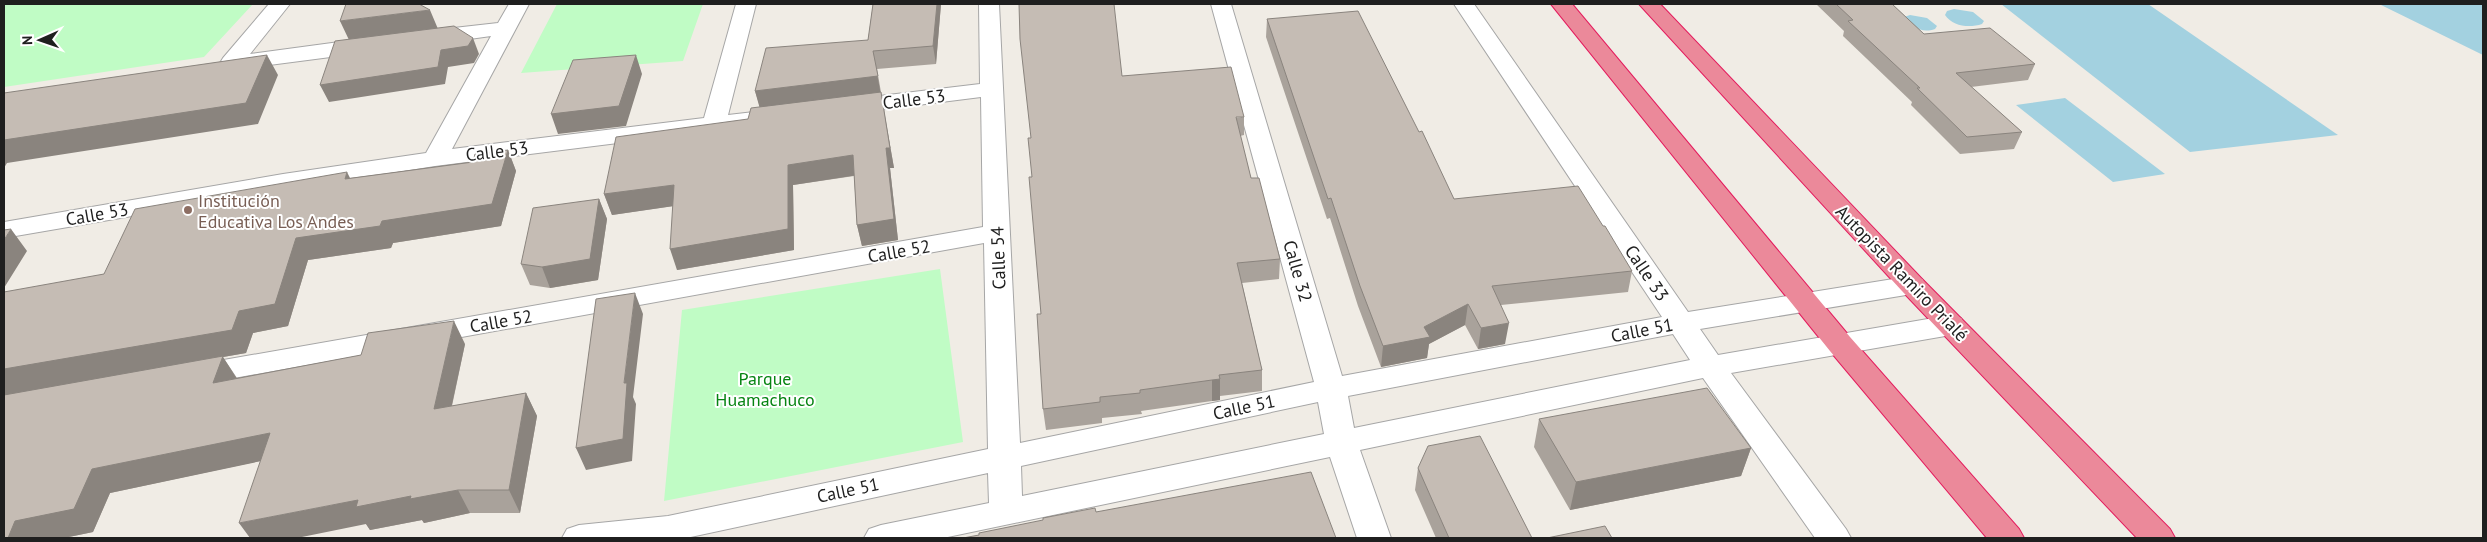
<svg xmlns="http://www.w3.org/2000/svg" width="2487" height="542" font-family="'PT Sans',sans-serif">
<style>
.park{fill:#c0fcc5}
.water{fill:#a3d1e0}
.lines{fill:none;stroke-linecap:round;stroke-linejoin:round}
.street-casing{stroke:#a6a6a6;stroke-width:2}
.highway-casing{stroke:#e41c5e;stroke-width:2}
.street{fill:#fff;fill-rule:evenodd}
.highway{fill:#eb899a;fill-rule:evenodd}
.wall{fill:#a9a29b}
.shaded-wall{fill:#8a847e}
.building{fill:#c5bcb4;stroke:#8a847e}
.education-dot{fill:#8d6e63;stroke:#fff;stroke-width:2}
.labels{text-anchor:middle;dominant-baseline:central;stroke-width:4;stroke-linejoin:round;paint-order:stroke}
.street-label{font-size:18px;fill:#1f1f1f;stroke:#fff}
.education-label{font-size:18px;fill:#785e54;stroke:#fff;text-anchor:start}
.park-label{font-size:18px;fill:#068412;stroke:#fff}
</style>
<rect width="100%" height="100%" fill="#f0ece5"/>
<path class="park" d="M 6,4 L 253,4 L 204,57 L 4,87 L 4,7 Z
M 557,4 L 703,4 L 683,61 L 521,73 Z
M 940,269 L 963,442 L 664,501 L 682,310 Z"/>
<path class="water" d="M 2001,4 L 2148,4 L 2338,135 L 2190,152 Z
M 2379,4 L 2483,4 L 2483,55 Z
M 1954,9 L 1973,12 L 1984,21 L 1982,24 C 1970,28 1953,27 1945,15 L 1947,11 Z
M 1910,15 L 1927,18 L 1937,26 L 1935,29 C 1920,34 1914,26 1904,17 Z
M 2065,98 L 2165,174 L 2113,182 L 2016,105 Z"/>
<g class="lines">
<defs>
<path id="street" d="M 269,4 L 290,4 L 250,54 L 369,38 L 377,40 L 380,45 L 377,50 L 369,52 L 231,70 L 223,68 L 220,63 L 223,58 Z
M 509,4 L 529,4 L 452,149 L 704,118 L 736,4 L 756,4 L 728,115 L 754,112 L 762,114 L 766,119 L 762,124 L 754,126 L 435,166 L 283,190 L 4,238 L 4,222 L 283,174 L 426,153 L 491,36 L 427,45 L 419,43 L 416,38 L 419,33 L 427,31 L 498,23 Z
M 979,4 L 999,4 L 1020,443 L 1314,382 L 1211,4 L 1231,4 L 1342,376 L 1662,317 L 1454,4 L 1474,4 L 1688,312 L 1912,276 L 1922,279 L 1926,285 L 1922,291 L 1912,294 L 1700,329 L 1718,355 L 1951,315 L 1961,318 L 1965,325 L 1961,332 L 1951,335 L 1731,373 L 1846,529 L 1851,538 L 1815,538 L 1703,378 L 1360,450 L 1391,538 L 1357,538 L 1330,457 L 943,538 L 864,538 L 869,529 L 881,525 L 989,503 L 988,473 L 686,538 L 562,538 L 567,529 L 579,525 L 668,516 L 988,449 L 984,243 L 195,385 L 184,382 L 180,375 L 184,368 L 195,365 L 983,227 L 981,97 L 846,114 L 838,112 L 834,107 L 838,102 L 846,100 L 980,84 ZM 1673,334 L 1690,360 L 1354,428 L 1348,396 ZM 1318,402 L 1324,434 L 1022,496 L 1021,466 Z"/>
<path id="highway" d="M 1551,4 L 1572,4 L 1850,337 L 2019,529 L 2024,538 L 1987,538 L 1830,351 Z
M 1639,4 L 1660,4 L 1922,279 L 2170,529 L 2175,538 L 2137,538 L 1902,291 Z"/>
</defs>
<use href="#street" class="street-casing"/>
<use href="#highway" class="highway-casing"/>
<use href="#street" class="street"/>
<use href="#highway" class="highway"/>
</g>
<path class="wall" d="M 873,4 L 941,4 L 936,64 L 877,69 L 894,168 L 890,168 L 898,240 L 862,246 L 857,225 L 854,176 L 793,185 L 794,250 L 677,270 L 673,206 L 612,215 L 604,194 L 748,119 L 760,107 L 755,91 L 868,40 Z
M 1816,4 L 1892,4 L 1924,34 L 2035,64 L 2028,80 L 1971,87 L 2022,132 L 2014,149 L 1960,154 L 1911,105 L 1912,102 L 1843,36 L 1844,31 Z
M 1267,19 L 1454,199 L 1603,226 L 1632,271 L 1628,292 L 1501,305 L 1505,344 L 1478,349 L 1465,325 L 1429,344 L 1427,358 L 1381,367 L 1358,306 L 1330,218 L 1327,219 L 1266,37 Z
M 1244,117 L 1244,135 L 1240,136 L 1251,178 L 1280,259 L 1279,279 L 1242,283 L 1262,370 L 1262,391 L 1220,396 L 1220,400 L 1212,401 L 1141,411 L 1142,414 L 1102,418 L 1102,423 L 1046,430 L 1043,409 L 1041,314 L 1032,177 L 1031,138 Z
M 508,150 L 516,171 L 501,226 L 393,243 L 391,248 L 308,260 L 288,326 L 253,333 L 246,353 L 223,357 L 237,378 L 465,344 L 452,406 L 526,393 L 537,416 L 520,513 L 470,513 L 424,523 L 422,520 L 370,530 L 366,524 L 260,461 L 110,493 L 93,532 L 64,538 L 4,538 L 104,274 L 350,178 L 473,162 Z
M 599,199 L 607,219 L 598,280 L 550,288 L 530,285 L 521,264 Z
M 1539,419 L 1751,448 L 1741,476 L 1570,510 L 1534,447 Z
M 1418,468 L 1532,538 L 1436,538 L 1415,490 Z"/>
<path class="shaded-wall" d="M 937,4 L 941,4 L 936,64 L 933,46 Z
M 430,10 L 438,29 L 349,40 L 340,21 Z
M 473,38 L 479,54 L 474,63 L 448,67 L 445,84 L 329,102 L 320,85 Z
M 873,51 L 894,168 L 890,168 L 898,240 L 862,246 L 857,225 L 886,148 L 760,109 L 755,91 Z
M 267,55 L 278,75 L 258,124 L 7,163 L 4,168 L 4,140 Z
M 636,55 L 642,74 L 626,126 L 558,134 L 551,114 Z
M 508,150 L 516,171 L 501,226 L 393,243 L 391,248 L 308,260 L 288,326 L 253,333 L 246,353 L 223,357 L 237,379 L 228,406 L 4,395 L 4,369 L 239,311 L 296,238 L 382,221 Z
M 853,155 L 858,175 L 793,185 L 794,250 L 677,270 L 670,249 L 788,165 Z
M 347,172 L 358,194 L 345,179 Z
M 674,185 L 681,205 L 612,215 L 604,194 Z
M 599,199 L 607,219 L 598,280 L 550,288 L 542,267 Z
M 11,229 L 27,251 L 4,288 L 4,240 Z
M 635,293 L 643,314 L 633,397 L 636,404 L 632,461 L 586,470 L 576,448 L 624,383 Z
M 1468,304 L 1465,325 L 1429,344 L 1427,358 L 1381,367 L 1383,346 L 1424,327 Z
M 454,321 L 465,344 L 446,432 L 434,409 Z
M 1509,323 L 1505,344 L 1478,349 L 1481,328 Z
M 1220,379 L 1220,400 L 1212,401 L 1212,380 Z
M 526,393 L 537,416 L 520,513 L 509,490 Z
M 270,433 L 285,456 L 110,493 L 93,532 L 64,538 L 8,538 L 15,521 L 92,469 Z
M 1751,448 L 1741,476 L 1570,510 L 1576,482 Z
M 458,490 L 470,513 L 424,523 L 422,520 L 370,530 L 366,524 L 297,538 L 250,538 L 239,523 L 358,500 L 411,496 Z"/>
<path class="building" d="M 346,4 L 419,4 L 430,10 L 340,21 Z
M 873,4 L 937,4 L 933,46 L 873,51 L 878,76 L 755,91 L 766,48 L 868,40 Z
M 1019,4 L 1114,4 L 1122,76 L 1231,67 L 1244,117 L 1236,117 L 1251,178 L 1259,178 L 1280,259 L 1237,263 L 1262,370 L 1219,375 L 1220,379 L 1212,380 L 1140,390 L 1140,393 L 1100,397 L 1100,402 L 1043,409 L 1037,314 L 1041,314 L 1029,177 L 1032,177 L 1028,138 L 1031,138 L 1020,39 Z
M 1836,4 L 1892,4 L 1924,34 L 1990,28 L 2035,64 L 1956,73 L 2022,132 L 1967,137 L 1917,88 L 1920,88 L 1848,21 L 1853,20 Z
M 1358,11 L 1419,132 L 1422,131 L 1454,199 L 1578,186 L 1603,226 L 1605,226 L 1632,271 L 1492,286 L 1509,323 L 1481,328 L 1468,304 L 1424,327 L 1430,337 L 1383,346 L 1360,286 L 1331,198 L 1328,199 L 1267,19 Z
M 454,26 L 473,38 L 468,46 L 441,50 L 438,67 L 320,85 L 335,41 Z
M 267,55 L 246,103 L 4,140 L 4,93 Z
M 636,55 L 619,106 L 551,114 L 573,60 Z
M 881,92 L 890,148 L 886,148 L 894,219 L 857,225 L 853,155 L 788,165 L 788,229 L 670,249 L 674,185 L 604,194 L 616,137 L 748,119 L 751,108 Z
M 508,150 L 492,204 L 382,221 L 380,226 L 296,238 L 275,304 L 239,311 L 232,330 L 4,369 L 4,292 L 104,274 L 135,209 L 347,172 L 345,179 L 473,162 L 475,154 Z
M 599,199 L 590,259 L 542,267 L 521,264 L 533,208 Z
M 11,229 L 4,240 L 4,230 Z
M 635,293 L 624,383 L 627,383 L 623,439 L 576,448 L 596,299 Z
M 454,321 L 434,409 L 526,393 L 509,490 L 458,490 L 410,499 L 411,496 L 356,507 L 358,500 L 239,523 L 270,433 L 92,469 L 74,509 L 15,521 L 8,538 L 4,538 L 4,395 L 223,356 L 213,383 L 361,355 L 368,333 Z
M 1707,388 L 1751,448 L 1576,482 L 1539,419 Z
M 1480,436 L 1532,538 L 1449,538 L 1418,468 L 1428,446 Z
M 1311,472 L 1336,538 L 963,538 L 979,535 L 979,533 L 1043,520 L 1043,518 L 1095,508 L 1096,512 Z
M 1605,526 L 1612,538 L 1547,538 Z"/>
<circle class="education-dot" cx="188" cy="210" r="5"/>
<g class="labels">
<g class="street-label">
<text transform="translate(914 99) rotate(-7)">Calle 53</text>
<text transform="translate(497 151) rotate(-7)">Calle 53</text>
<text transform="translate(97 214) rotate(-10)">Calle 53</text>
<text transform="translate(899 251) rotate(-10)">Calle 52</text>
<text transform="translate(998 258) rotate(-92)">Calle 54</text>
<text transform="translate(1298 271) rotate(74)">Calle 32</text>
<text transform="translate(1647 273) rotate(56)">Calle 33</text>
<text transform="translate(1902 273) rotate(46)">Autopista Ramiro Prialé</text>
<text transform="translate(501 321) rotate(-10)">Calle 52</text>
<text transform="translate(1642 330) rotate(-11)">Calle 51</text>
<text transform="translate(1244 407) rotate(-12)">Calle 51</text>
<text transform="translate(848 490) rotate(-12)">Calle 51</text>
</g>
<g class="education-label">
<text x="198" y="200">Institución<tspan x="198" dy="21">Educativa Los Andes</tspan></text>
</g>
<g class="park-label">
<text x="765" y="378">Parque<tspan x="765" dy="21">Huamachuco</tspan></text>
</g>
</g>
<rect width="2487" height="542" fill="none" stroke="#1f1f1f" stroke-width="10"/>
<g transform="translate(40 40) rotate(268)" stroke="#ffffff" stroke-width="4" paint-order="stroke">
<path d="M0-4L9 19L0 12L-9 19Z" fill="#1f1f1f"/>
<text y="-8" font-size="14" font-weight="bold" text-anchor="middle" fill="#1f1f1f">N</text>
</g>
</svg>
